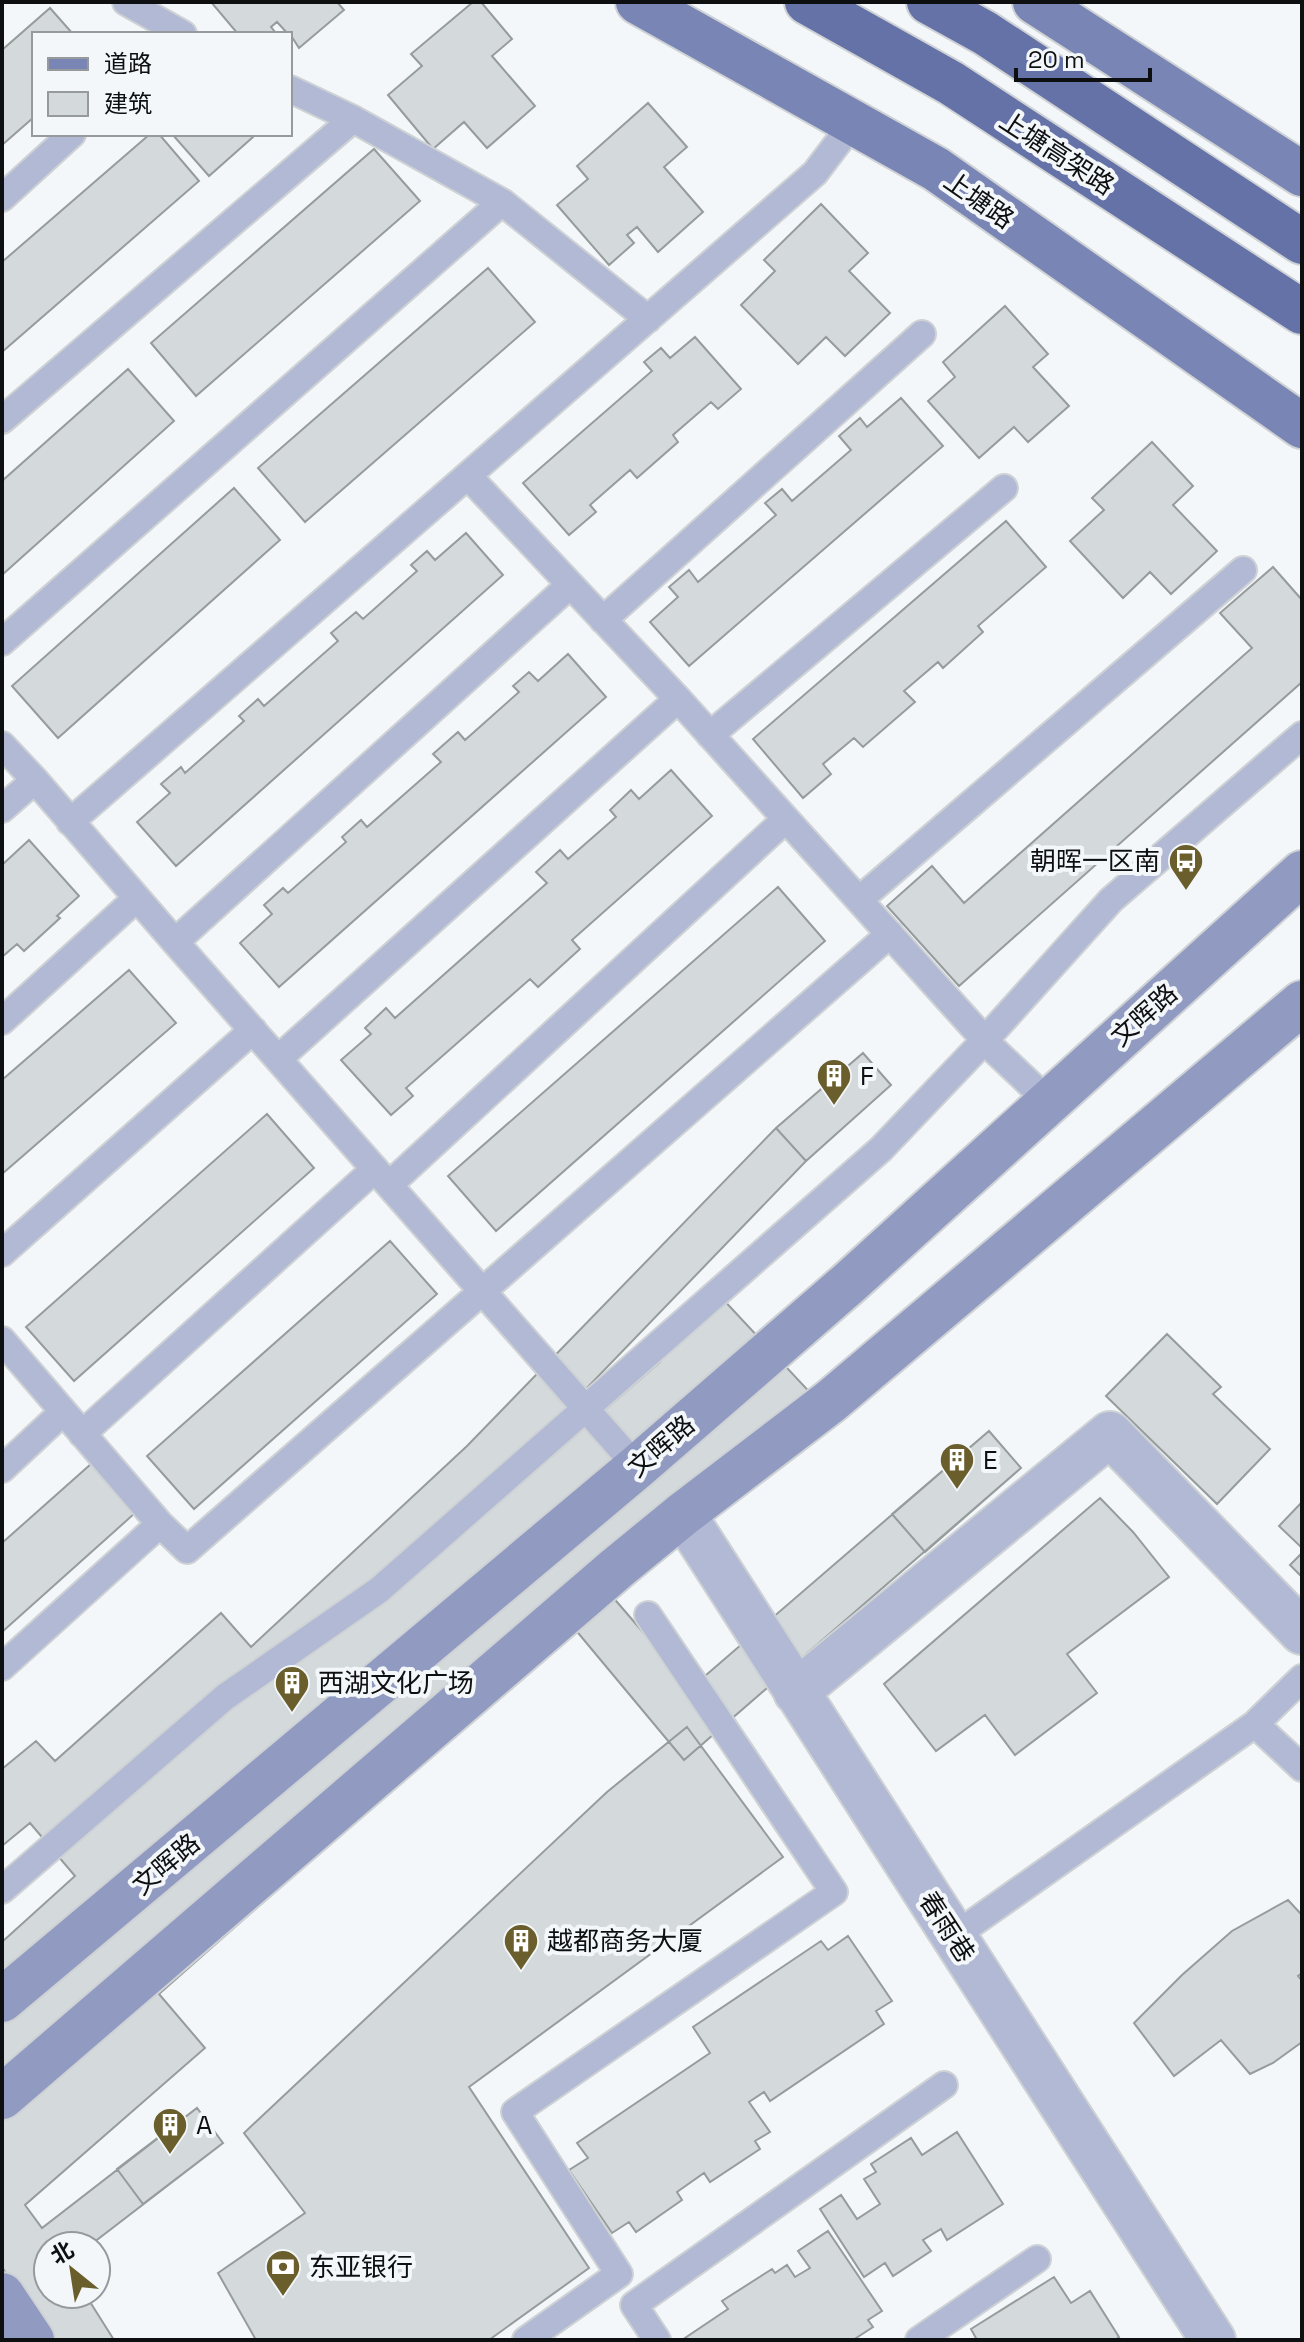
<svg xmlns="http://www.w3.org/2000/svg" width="1304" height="2342" font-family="'Space Grotesk','Noto Sans SC',sans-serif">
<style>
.building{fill:#d4dadb;stroke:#969b9c;stroke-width:2}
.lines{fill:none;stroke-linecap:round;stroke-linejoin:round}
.lane-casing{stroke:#ced2d5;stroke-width:30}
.street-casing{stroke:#ced2d5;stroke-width:48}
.secondary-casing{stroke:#ced2d5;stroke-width:48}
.primary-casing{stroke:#ced2d5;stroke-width:48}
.highway-casing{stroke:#ced2d5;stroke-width:48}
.lane{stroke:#b2b9d4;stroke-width:26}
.street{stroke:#b2b9d4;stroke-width:44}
.secondary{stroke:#919bc2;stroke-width:44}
.primary{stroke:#7985b4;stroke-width:44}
.highway{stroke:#6572a8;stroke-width:44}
.labels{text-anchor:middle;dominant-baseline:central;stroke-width:8;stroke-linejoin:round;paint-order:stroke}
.street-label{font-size:26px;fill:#0e0f11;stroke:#f3f7fa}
.poi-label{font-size:26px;fill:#0e0f11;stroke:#f3f7fa;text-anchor:start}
</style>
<rect width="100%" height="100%" fill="#f3f7fa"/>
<path class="building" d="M 211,2 L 337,2 L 344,10 L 299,48 L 290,34 L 288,34 L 277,22 L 271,27 L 275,32 L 273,34 L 238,34 Z
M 473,2 L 481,2 L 512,39 L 492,56 L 535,106 L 487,148 L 464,122 L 433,149 L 388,95 L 422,66 L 411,54 Z
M 50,8 L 73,34 L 34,34 L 34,117 L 2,145 L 2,50 Z
M 648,103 L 687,147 L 664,167 L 703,212 L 658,252 L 637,227 L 627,235 L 634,243 L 609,265 L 557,205 L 588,179 L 577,166 Z
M 150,134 L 159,134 L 199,181 L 2,352 L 2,262 Z
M 172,134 L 251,134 L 253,137 L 209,176 Z
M 374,149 L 420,201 L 196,396 L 151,343 Z
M 821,204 L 868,253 L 849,271 L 890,313 L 845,356 L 826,337 L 798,364 L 741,305 L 775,271 L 764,260 Z
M 488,268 L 535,322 L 305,522 L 258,468 Z
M 1005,306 L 1048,354 L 1033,367 L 1069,406 L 1028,442 L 1014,427 L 979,458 L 928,401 L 955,377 L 943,362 Z
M 695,337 L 741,389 L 718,409 L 711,402 L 673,435 L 678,442 L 637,478 L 630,470 L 590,505 L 596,512 L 569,535 L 523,483 L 652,371 L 644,362 L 661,348 L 670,358 Z
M 128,369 L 174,421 L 2,575 L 2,481 Z
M 901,398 L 943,446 L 689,666 L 650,622 L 678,597 L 669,587 L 689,570 L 698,582 L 776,515 L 765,503 L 782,489 L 792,501 L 851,450 L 839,436 L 860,418 L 867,427 Z
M 1152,442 L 1193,486 L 1173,505 L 1217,551 L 1171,594 L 1150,572 L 1123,598 L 1070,541 L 1104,510 L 1092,498 Z
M 234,488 L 280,540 L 58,738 L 12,686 Z
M 1006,521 L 1046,567 L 978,626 L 983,632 L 943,668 L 938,662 L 904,691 L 915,702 L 863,747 L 854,738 L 823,764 L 831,774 L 803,798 L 753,739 Z
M 466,533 L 503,575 L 176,866 L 137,822 L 170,793 L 161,784 L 181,767 L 185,773 L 244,721 L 239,716 L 258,699 L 264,706 L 338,641 L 331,633 L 356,612 L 363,619 L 417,571 L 411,565 L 427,551 L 435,560 Z
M 1273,567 L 1302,600 L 1302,682 L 959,986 L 887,906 L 932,866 L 964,903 L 1252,648 L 1220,613 Z
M 568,654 L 606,697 L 279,987 L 240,943 L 272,914 L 264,905 L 283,888 L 288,893 L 346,842 L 342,837 L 361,820 L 367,827 L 441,762 L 433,754 L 458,732 L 465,740 L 519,692 L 513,686 L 529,672 L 538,681 Z
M 671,770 L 712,816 L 572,940 L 580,949 L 538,987 L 530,979 L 406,1088 L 413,1096 L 391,1115 L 341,1060 L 371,1034 L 365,1028 L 386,1008 L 395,1018 L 547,883 L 536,872 L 560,850 L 568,859 L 616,817 L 610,810 L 631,790 L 639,799 Z
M 29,840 L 79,896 L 57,916 L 60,918 L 24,951 L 17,944 L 2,957 L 2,865 Z
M 778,887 L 825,941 L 496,1231 L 448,1176 Z
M 129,970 L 176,1023 L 2,1174 L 2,1080 Z
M 863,1053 L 891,1085 L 806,1161 L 502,1476 L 514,1489 L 660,1362 L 654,1352 L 719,1295 L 830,1414 L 611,1595 L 691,1688 L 989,1431 L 1021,1468 L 684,1760 L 574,1628 L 159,1994 L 205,2048 L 25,2205 L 42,2228 L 197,2108 L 223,2143 L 89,2246 L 48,2246 L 48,2294 L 85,2294 L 114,2340 L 50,2340 L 2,2267 L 2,1942 L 75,1876 L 30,1823 L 2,1846 L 2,1769 L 36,1741 L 55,1761 L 221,1613 L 251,1647 L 467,1446 L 776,1128 Z
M 863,1053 L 891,1085 L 806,1161 L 776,1128 Z
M 267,1114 L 314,1168 L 74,1381 L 26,1327 Z
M 390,1241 L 437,1294 L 194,1509 L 147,1456 Z
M 1167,1334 L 1221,1387 L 1213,1394 L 1270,1449 L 1217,1504 L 1106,1396 Z
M 989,1431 L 1021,1468 L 925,1552 L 892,1514 Z
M 91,1464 L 135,1513 L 2,1632 L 2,1543 Z
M 1100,1498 L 1133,1532 L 1169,1577 L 1067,1654 L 1097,1693 L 1015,1755 L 985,1715 L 936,1751 L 884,1684 Z
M 1302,1502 L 1302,1548 L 1279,1526 Z
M 1302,1553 L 1302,1577 L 1290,1565 Z
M 687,1727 L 783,1857 L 469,2087 L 589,2268 L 489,2340 L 256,2340 L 218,2273 L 305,2213 L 244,2133 L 607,1792 Z
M 1288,1900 L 1300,1913 L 1302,1911 L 1302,1973 L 1298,1976 L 1302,1981 L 1302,2042 L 1273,2063 L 1250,2074 L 1221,2040 L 1174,2076 L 1134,2023 L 1182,1975 L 1232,1931 Z
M 848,1936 L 892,2001 L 876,2011 L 884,2024 L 770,2101 L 764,2092 L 749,2102 L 770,2132 L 755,2141 L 760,2149 L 710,2182 L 704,2173 L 677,2192 L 682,2200 L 636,2232 L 629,2222 L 612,2233 L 569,2170 L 588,2158 L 577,2143 L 710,2053 L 693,2027 L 821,1941 L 828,1950 Z
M 197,2108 L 223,2143 L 143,2204 L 117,2169 Z
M 957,2132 L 1003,2204 L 947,2240 L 941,2229 L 923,2240 L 931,2251 L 893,2276 L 885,2263 L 864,2277 L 820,2209 L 841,2195 L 857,2219 L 880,2204 L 864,2179 L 876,2172 L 871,2164 L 911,2138 L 922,2155 Z
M 828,2231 L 882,2311 L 868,2320 L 873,2327 L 853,2340 L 682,2340 L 728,2309 L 722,2301 L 772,2269 L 775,2273 L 787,2265 L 795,2277 L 810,2268 L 798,2251 Z
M 1054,2277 L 1071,2303 L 1090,2291 L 1119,2337 L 1115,2340 L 977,2340 L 971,2329 Z"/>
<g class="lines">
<defs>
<path id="lane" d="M 126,2 L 183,34
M 290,89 L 353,119 L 502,202 L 648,319
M 2,198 L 72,134
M 2,420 L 353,119
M 468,476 L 678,699 L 993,1049 L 1048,1101
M 603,620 L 922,334
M 2,642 L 502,202
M 710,735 L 1004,488
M 2,745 L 35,780 L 175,942 L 637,1467
M 2,809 L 35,780
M 70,822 L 815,173 L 853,123
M 859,900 L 1243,570
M 175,942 L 570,585
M 2,1021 L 137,898
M 278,1059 L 678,699
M 389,1185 L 786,819
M 2,1253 L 253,1030
M 2,1340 L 160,1524
M 82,1434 L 375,1169
M 2,1469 L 63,1412
M 2,1667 L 160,1524 L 187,1550 L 890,934
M 1255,1724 L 1302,1768
M 2,1890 L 225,1697 L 379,1590 L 881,1149 L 985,1040 L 1111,900 L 1302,735
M 953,1937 L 1255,1724 L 1302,1678
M 526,2340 L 619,2274 L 515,2112 L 834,1892 L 648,1615
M 657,2340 L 634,2305 L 944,2085
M 919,2340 L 1037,2259"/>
<path id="street" d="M 683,1514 L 1213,2340
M 796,1692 L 1110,1434 L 1302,1632"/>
<path id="secondary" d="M 2,2000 L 637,1467 L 849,1283 L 1302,873
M 2,2097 L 617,1568 L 683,1514 L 831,1401 L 1302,1003
M 2,2295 L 32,2340"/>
<path id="primary" d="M 638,2 L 936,169 L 1302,426
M 1035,2 L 1302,174"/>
<path id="highway" d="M 807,2 L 951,83 L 1302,312
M 929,2 L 985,33 L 1302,242"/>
</defs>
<use href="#lane" class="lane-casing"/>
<use href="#street" class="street-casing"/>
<use href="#secondary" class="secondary-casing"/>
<use href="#primary" class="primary-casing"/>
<use href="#highway" class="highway-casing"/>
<use href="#lane" class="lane"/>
<use href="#street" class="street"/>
<use href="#secondary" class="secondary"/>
<use href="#primary" class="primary"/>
<use href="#highway" class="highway"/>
</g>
<defs>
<symbol id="bus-pin" viewBox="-11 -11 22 30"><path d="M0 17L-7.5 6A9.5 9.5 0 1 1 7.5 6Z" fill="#6a5f2c" stroke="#f3f7fa"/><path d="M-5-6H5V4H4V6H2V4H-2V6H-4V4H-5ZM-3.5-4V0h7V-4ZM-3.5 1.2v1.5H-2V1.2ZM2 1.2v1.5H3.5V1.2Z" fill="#fff"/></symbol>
<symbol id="building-pin" viewBox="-11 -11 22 30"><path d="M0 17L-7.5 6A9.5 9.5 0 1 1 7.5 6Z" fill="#6a5f2c" stroke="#f3f7fa"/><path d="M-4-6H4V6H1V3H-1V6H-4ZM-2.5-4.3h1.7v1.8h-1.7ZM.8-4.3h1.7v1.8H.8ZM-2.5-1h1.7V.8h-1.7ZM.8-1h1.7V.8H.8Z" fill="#fff"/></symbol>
<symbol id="bank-pin" viewBox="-11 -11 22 30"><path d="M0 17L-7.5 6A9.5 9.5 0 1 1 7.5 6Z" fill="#6a5f2c" stroke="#f3f7fa"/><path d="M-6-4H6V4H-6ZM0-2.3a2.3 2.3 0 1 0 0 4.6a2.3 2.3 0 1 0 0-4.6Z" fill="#fff"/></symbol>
</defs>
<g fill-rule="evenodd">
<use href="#bus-pin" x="1166" y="841" width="40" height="54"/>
<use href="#building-pin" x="814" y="1056" width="40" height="54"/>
<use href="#building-pin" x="937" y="1440" width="40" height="54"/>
<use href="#building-pin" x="272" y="1663" width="40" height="54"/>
<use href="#building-pin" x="501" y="1921" width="40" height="54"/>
<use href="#building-pin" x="150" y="2105" width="40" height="54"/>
<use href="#bank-pin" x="263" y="2247" width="40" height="54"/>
</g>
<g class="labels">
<g class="street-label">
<text transform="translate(1057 153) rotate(33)">上塘高架路</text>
<text transform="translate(979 200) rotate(35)">上塘路</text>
<text transform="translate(1144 1015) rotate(-42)">文晖路</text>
<text transform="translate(661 1446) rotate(-41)">文晖路</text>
<text transform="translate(166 1864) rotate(-40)">文晖路</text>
<text transform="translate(947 1927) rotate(57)">春雨巷</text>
</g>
<g class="poi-label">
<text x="1160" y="861" text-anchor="end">朝晖一区南</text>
<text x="860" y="1076">F</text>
<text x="983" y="1460">E</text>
<text x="318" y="1683">西湖文化广场</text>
<text x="547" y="1941">越都商务大厦</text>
<text x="196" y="2125">A</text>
<text x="309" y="2267">东亚银行</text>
</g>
</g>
<rect width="1304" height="2342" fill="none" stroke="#0e0f11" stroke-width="8"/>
<rect x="32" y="32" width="260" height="104" fill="#f3f7fa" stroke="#979a9d" stroke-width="2"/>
<rect x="48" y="58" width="40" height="12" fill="#7985b4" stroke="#979a9d" stroke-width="2"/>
<text x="104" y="72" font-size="24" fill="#0e0f11">道路</text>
<rect x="48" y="92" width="40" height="24" fill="#d4dadb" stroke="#979a9d" stroke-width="2"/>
<text x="104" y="112" font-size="24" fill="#0e0f11">建筑</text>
<g transform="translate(72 2270) rotate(330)"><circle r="38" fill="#f3f7fa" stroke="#979a9d" stroke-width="2"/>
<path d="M0-6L14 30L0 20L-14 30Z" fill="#6a5f2c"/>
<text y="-12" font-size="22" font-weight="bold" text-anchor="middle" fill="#0e0f11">北</text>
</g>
<path d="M1016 68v12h134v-12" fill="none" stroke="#0e0f11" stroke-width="4"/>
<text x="1028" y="68" font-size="24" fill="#0e0f11" stroke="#f3f7fa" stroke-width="6" paint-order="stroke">20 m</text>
</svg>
